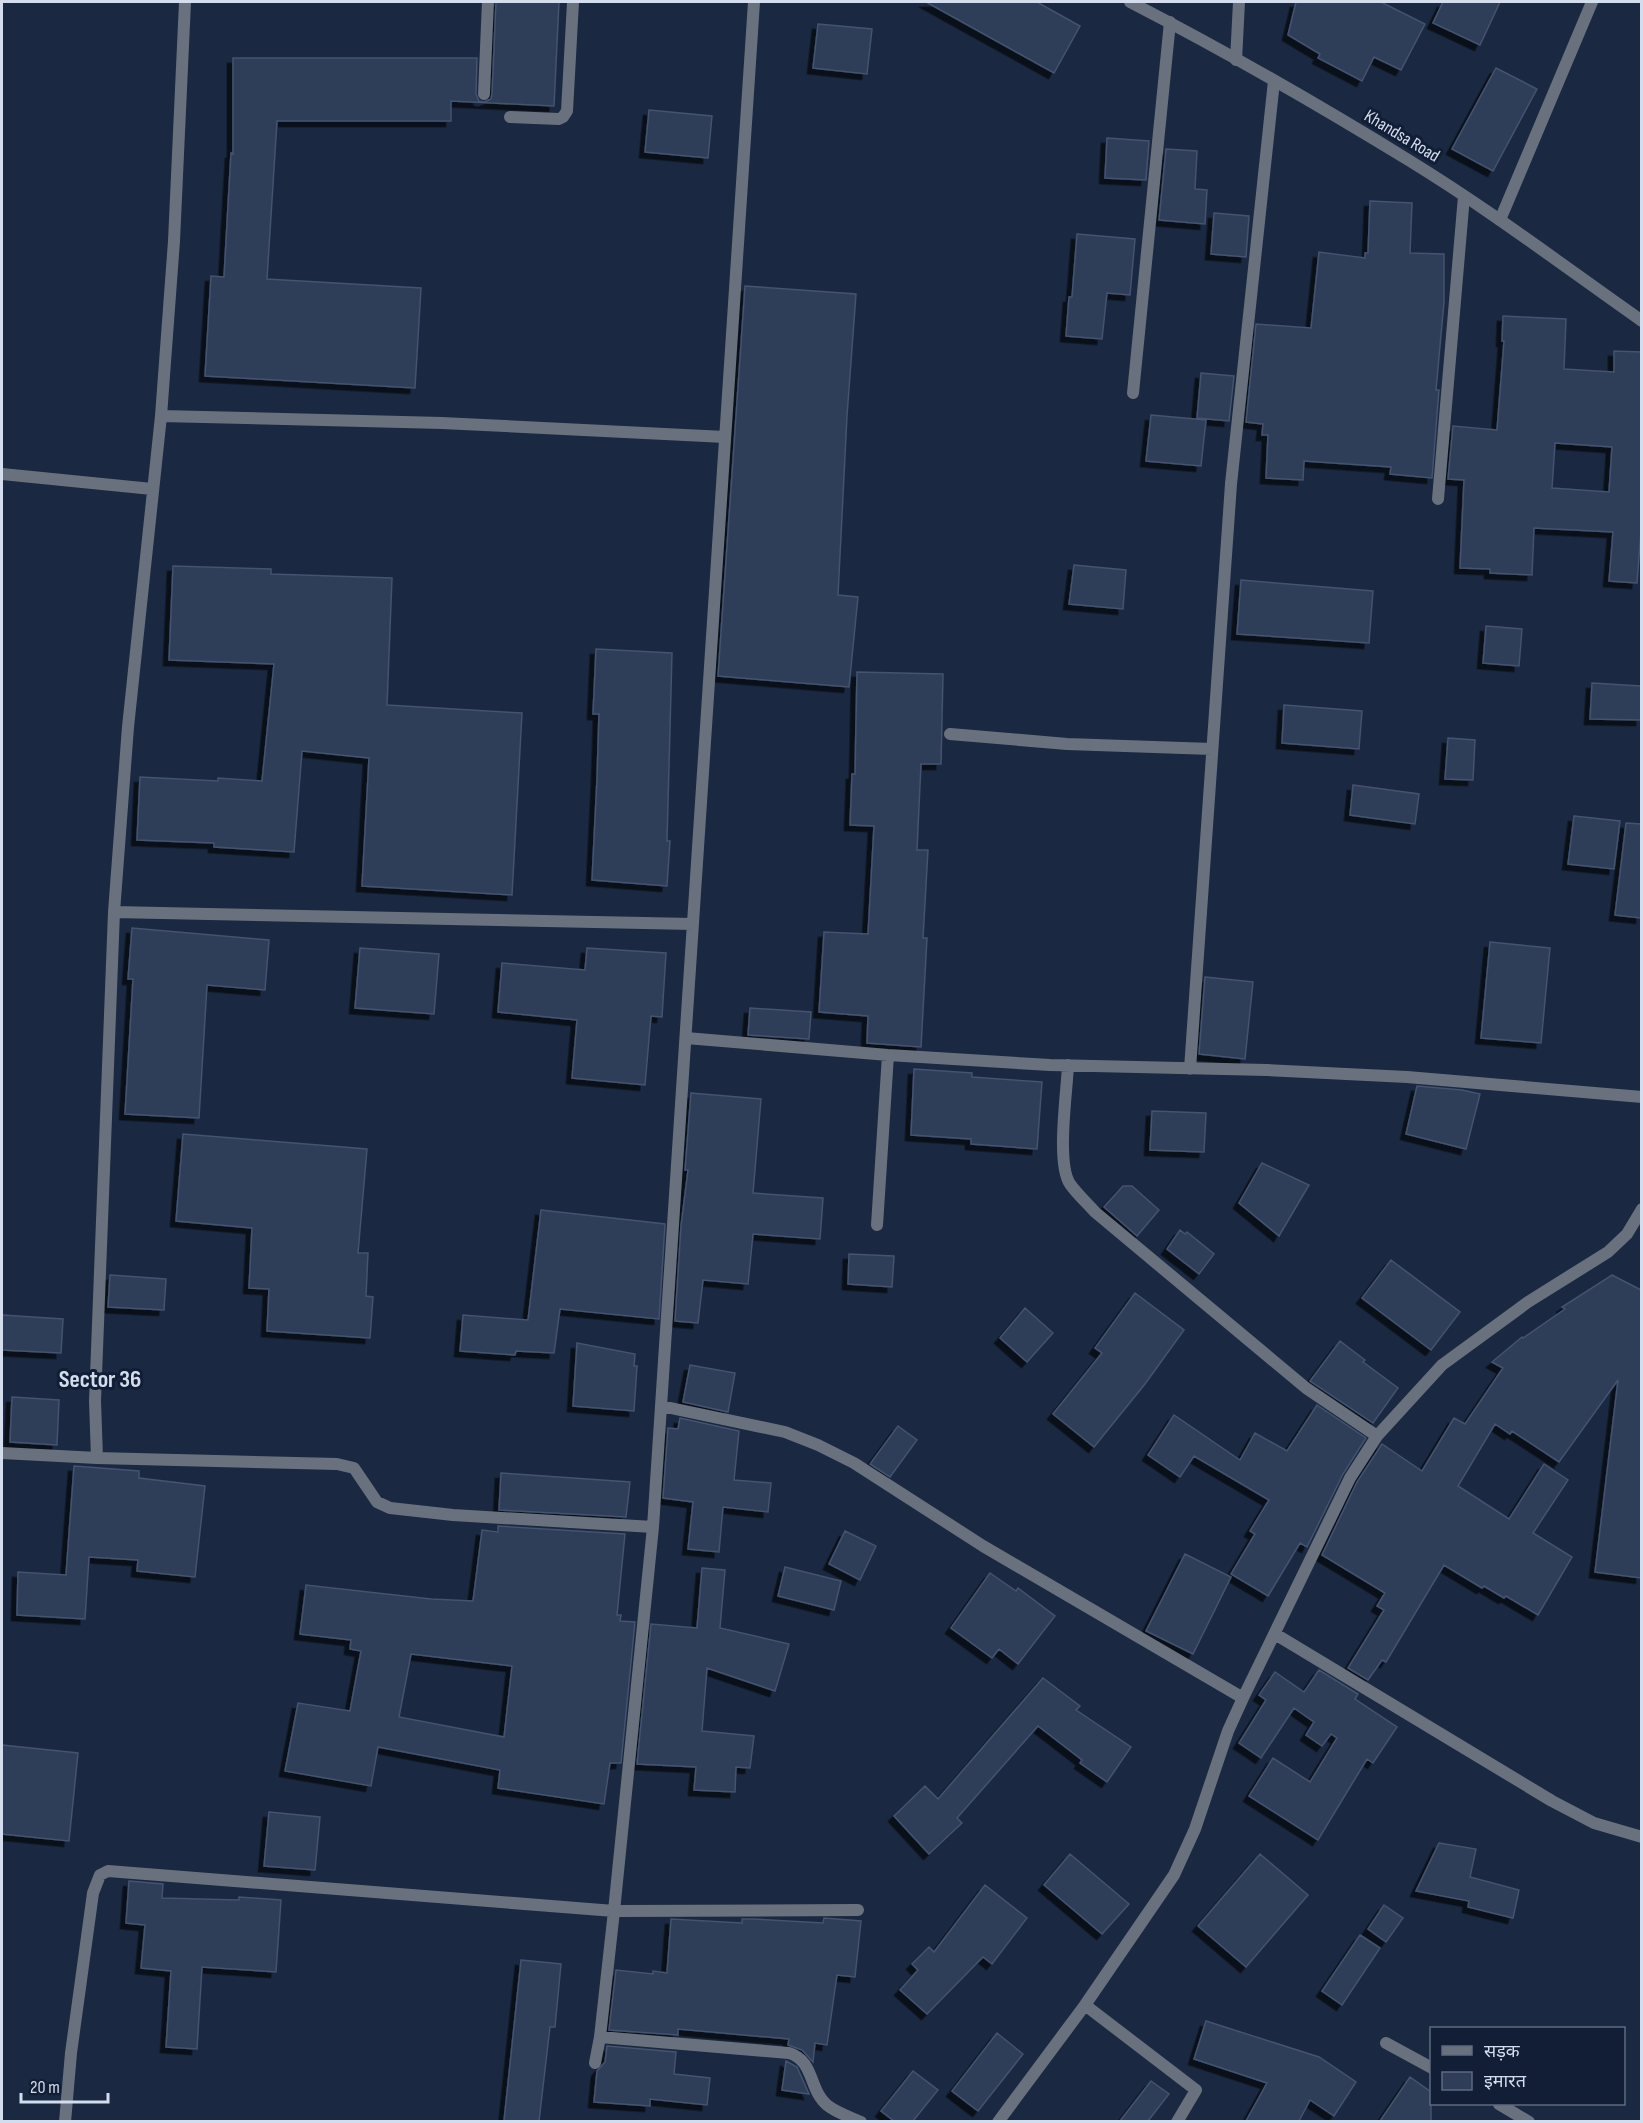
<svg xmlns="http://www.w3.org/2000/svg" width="1643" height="2123" font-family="'Sofia Sans Condensed','Noto Sans Devanagari',sans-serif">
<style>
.building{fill:#2f3d58;stroke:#44536f;stroke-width:1.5;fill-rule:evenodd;filter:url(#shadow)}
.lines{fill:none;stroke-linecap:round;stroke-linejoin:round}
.service{stroke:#6a717e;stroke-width:12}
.minor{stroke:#6a717e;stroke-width:12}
.tertiary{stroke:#6a717e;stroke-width:12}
.labels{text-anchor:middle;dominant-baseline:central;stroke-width:6;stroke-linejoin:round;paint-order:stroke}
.street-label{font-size:18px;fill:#d4ddee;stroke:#111e36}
.district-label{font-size:24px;font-weight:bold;fill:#d4ddee;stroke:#111e36}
</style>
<defs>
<filter id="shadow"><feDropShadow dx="-5.5" dy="5.5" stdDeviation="0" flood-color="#0009"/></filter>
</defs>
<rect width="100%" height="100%" fill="#1a2841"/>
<path class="building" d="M 496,2 L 559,2 L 554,106 L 451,101 L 451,121 L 277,121 L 267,279 L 421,288 L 415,388 L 205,376 L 211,276 L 224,277 L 231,153 L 233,154 L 233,58 L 477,58 L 476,94 L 479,101 L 484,102 L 491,99 L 492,94 Z
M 926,2 L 1037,2 L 1080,26 L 1054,73 Z
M 1296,2 L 1381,2 L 1425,24 L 1401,70 L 1374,57 L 1362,81 L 1318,58 L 1320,54 L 1288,35 Z
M 1443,2 L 1500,2 L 1480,45 L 1433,23 Z
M 818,24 L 872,29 L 867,74 L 813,68 Z
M 1496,68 L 1537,89 L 1493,171 L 1452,149 Z
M 649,110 L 712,116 L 708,158 L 645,152 Z
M 1107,138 L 1149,141 L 1146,180 L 1105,178 Z
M 1166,149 L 1197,151 L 1195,189 L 1207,190 L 1205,224 L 1159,220 Z
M 1370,201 L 1412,203 L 1410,253 L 1444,254 L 1444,302 L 1436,390 L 1439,390 L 1432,478 L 1390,474 L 1391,467 L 1304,461 L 1303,480 L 1266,478 L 1268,435 L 1262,435 L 1263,424 L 1246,422 L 1256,324 L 1311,328 L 1319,252 L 1365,258 L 1365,253 L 1368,253 Z
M 1214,213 L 1249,216 L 1246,257 L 1211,254 Z
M 1077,234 L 1135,239 L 1130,295 L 1107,293 L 1102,339 L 1066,336 L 1069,297 L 1072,297 Z
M 745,286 L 856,294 L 847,416 L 838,595 L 858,597 L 849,687 L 718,676 Z
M 1503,316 L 1566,319 L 1564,369 L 1614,372 L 1614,351 L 1641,352 L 1641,531 L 1637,583 L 1609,581 L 1613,532 L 1534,528 L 1532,575 L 1490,573 L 1490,569 L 1460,568 L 1464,480 L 1448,479 L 1453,426 L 1497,430 L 1504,341 L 1502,341 ZM 1555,443 L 1612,447 L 1609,492 L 1552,488 Z
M 1201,373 L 1234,376 L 1229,421 L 1197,418 Z
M 1151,415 L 1206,420 L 1201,466 L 1146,461 Z
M 1074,565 L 1126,570 L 1123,609 L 1069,604 Z
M 173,566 L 271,569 L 271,574 L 392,578 L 387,705 L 522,713 L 512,895 L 362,886 L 369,758 L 302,751 L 294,852 L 214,847 L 214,843 L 137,840 L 140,777 L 218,781 L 218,778 L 262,781 L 274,664 L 169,660 Z
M 1241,580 L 1373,591 L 1369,643 L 1237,634 Z
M 1486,626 L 1522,629 L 1519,666 L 1483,663 Z
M 596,649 L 672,653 L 667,841 L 670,841 L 667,886 L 592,880 L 597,779 L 599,714 L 593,714 Z
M 857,672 L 943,674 L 941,764 L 921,764 L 917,850 L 928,850 L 923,938 L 927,938 L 921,1047 L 867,1043 L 868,1016 L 819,1012 L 824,932 L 868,934 L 874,826 L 850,825 L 852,774 L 855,774 Z
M 1592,683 L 1641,686 L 1641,720 L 1590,719 Z
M 1284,705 L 1362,711 L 1359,749 L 1282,743 Z
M 1448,738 L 1475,740 L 1473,780 L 1445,779 Z
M 1353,785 L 1419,794 L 1415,824 L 1350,815 Z
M 1574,816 L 1620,821 L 1614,869 L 1568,864 Z
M 1626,823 L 1641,824 L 1641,918 L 1615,915 Z
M 132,928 L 269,940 L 265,990 L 207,985 L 199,1118 L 125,1114 L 133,979 L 128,979 Z
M 1490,942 L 1550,948 L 1541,1043 L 1481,1038 Z
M 360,948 L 439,954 L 434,1014 L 355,1008 Z
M 587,948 L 666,953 L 662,1017 L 651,1016 L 645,1085 L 572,1078 L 577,1020 L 498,1012 L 502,963 L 585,970 Z
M 1205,977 L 1253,982 L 1245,1059 L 1199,1054 Z
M 750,1008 L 811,1012 L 809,1039 L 748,1035 Z
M 914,1069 L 972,1073 L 972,1077 L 1042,1082 L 1037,1149 L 971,1144 L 971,1139 L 911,1135 Z
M 1417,1086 L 1462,1090 L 1480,1094 L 1466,1149 L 1406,1134 Z
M 691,1093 L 761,1099 L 753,1193 L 823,1198 L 820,1239 L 753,1234 L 748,1284 L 703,1280 L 698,1323 L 675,1321 L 681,1226 L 688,1170 L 685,1170 Z
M 1152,1111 L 1206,1113 L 1204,1152 L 1150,1150 Z
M 183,1134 L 367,1149 L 358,1253 L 368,1253 L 366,1296 L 373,1297 L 370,1338 L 267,1331 L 269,1289 L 249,1288 L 252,1228 L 176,1221 Z
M 1262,1163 L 1309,1185 L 1279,1236 L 1239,1203 Z
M 1123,1186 L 1132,1186 L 1159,1210 L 1137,1236 L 1104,1207 Z
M 541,1210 L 665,1224 L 659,1319 L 560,1309 L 554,1353 L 516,1351 L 515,1355 L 460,1351 L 463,1315 L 528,1320 Z
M 1180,1230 L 1185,1234 L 1187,1232 L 1214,1254 L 1199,1274 L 1167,1249 Z
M 849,1254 L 894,1256 L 892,1287 L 848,1284 Z
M 1391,1260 L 1460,1312 L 1431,1350 L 1362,1298 Z
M 110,1275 L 166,1279 L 164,1310 L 108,1307 Z
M 1612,1275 L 1641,1290 L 1641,1578 L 1595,1572 L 1618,1380 L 1559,1462 L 1512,1431 L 1510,1434 L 1495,1424 L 1458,1486 L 1509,1519 L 1544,1464 L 1568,1480 L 1533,1533 L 1572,1557 L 1538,1615 L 1506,1596 L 1504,1598 L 1484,1586 L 1482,1588 L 1444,1565 L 1386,1662 L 1382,1660 L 1368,1680 L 1348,1668 L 1384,1610 L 1377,1606 L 1385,1593 L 1322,1555 L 1357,1482 L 1382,1444 L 1422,1471 L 1454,1418 L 1465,1424 L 1503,1368 L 1492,1362 L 1522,1337 L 1523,1338 L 1565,1309 L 1562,1307 Z
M 1135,1293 L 1184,1330 L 1145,1384 L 1094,1447 L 1053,1414 L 1102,1353 L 1095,1348 Z
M 1025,1308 L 1053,1333 L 1027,1362 L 1000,1338 Z
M 2,1315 L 63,1319 L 61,1353 L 2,1350 Z
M 1340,1341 L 1365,1360 L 1363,1362 L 1398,1388 L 1373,1423 L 1310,1381 Z
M 577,1343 L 635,1354 L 634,1366 L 637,1366 L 634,1411 L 573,1406 Z
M 690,1365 L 735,1373 L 728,1412 L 683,1402 Z
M 12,1397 L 59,1400 L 57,1445 L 10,1442 Z
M 1317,1405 L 1366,1438 L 1343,1474 L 1307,1547 L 1300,1543 L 1268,1596 L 1231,1574 L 1255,1534 L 1250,1531 L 1269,1500 L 1194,1456 L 1180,1477 L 1148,1455 L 1174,1415 L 1240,1460 L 1255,1433 L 1287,1451 Z
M 680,1418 L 739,1431 L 734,1480 L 771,1483 L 768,1512 L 723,1507 L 719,1552 L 688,1549 L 693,1502 L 663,1498 L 668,1428 L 678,1429 Z
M 898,1426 L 917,1440 L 890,1477 L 870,1464 Z
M 74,1466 L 139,1471 L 139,1478 L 205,1486 L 195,1577 L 137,1571 L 138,1560 L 89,1557 L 85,1619 L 17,1615 L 18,1572 L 66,1575 Z
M 501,1473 L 630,1482 L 626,1517 L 499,1510 Z
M 498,1526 L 625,1534 L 617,1615 L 621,1615 L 620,1621 L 635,1622 L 621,1763 L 610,1763 L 604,1804 L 498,1788 L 500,1770 L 378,1747 L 371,1786 L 285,1771 L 298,1703 L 350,1711 L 361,1651 L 350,1649 L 351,1640 L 300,1634 L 306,1585 L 431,1599 L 473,1601 L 482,1530 L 498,1532 ZM 411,1654 L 512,1666 L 504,1737 L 399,1717 Z
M 845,1531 L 876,1546 L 860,1580 L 829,1564 Z
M 1185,1554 L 1231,1577 L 1193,1654 L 1146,1631 Z
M 785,1567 L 841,1581 L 834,1610 L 778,1596 Z
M 702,1568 L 725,1570 L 720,1628 L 789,1644 L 775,1691 L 707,1668 L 702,1731 L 754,1736 L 750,1768 L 736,1767 L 735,1792 L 694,1790 L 696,1767 L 637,1764 L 651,1624 L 697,1628 Z
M 990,1573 L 1016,1591 L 1018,1588 L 1055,1616 L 1018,1664 L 999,1649 L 992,1658 L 951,1628 Z
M 1319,1670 L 1358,1694 L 1355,1699 L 1397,1727 L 1373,1763 L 1367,1759 L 1318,1840 L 1249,1796 L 1273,1758 L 1310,1782 L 1337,1738 L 1331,1734 L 1322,1746 L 1306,1735 L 1314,1722 L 1294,1708 L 1261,1758 L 1239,1743 L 1266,1700 L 1259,1695 L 1275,1672 L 1304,1692 Z
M 1043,1678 L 1080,1706 L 1076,1710 L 1131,1747 L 1107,1782 L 1080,1763 L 1082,1760 L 1038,1726 L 957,1818 L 962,1823 L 929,1854 L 894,1816 L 925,1786 L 938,1799 Z
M 2,1745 L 78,1753 L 69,1841 L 2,1834 Z
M 269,1812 L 320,1817 L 315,1870 L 264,1866 Z
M 1439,1843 L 1476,1849 L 1470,1877 L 1519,1890 L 1513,1918 L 1468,1907 L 1469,1901 L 1416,1891 Z
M 1070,1854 L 1129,1904 L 1102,1934 L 1044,1885 Z
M 1260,1854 L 1308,1895 L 1246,1967 L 1198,1926 Z
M 129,1881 L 163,1884 L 162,1898 L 239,1900 L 239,1897 L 281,1900 L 276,1972 L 202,1967 L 197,2049 L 166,2047 L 171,1971 L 141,1968 L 145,1925 L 126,1923 Z
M 985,1885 L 1027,1918 L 992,1964 L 983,1957 L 927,2014 L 900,1990 L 918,1970 L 912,1964 L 929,1947 L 934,1952 Z
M 1384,1905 L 1403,1918 L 1386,1942 L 1368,1929 Z
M 824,1918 L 861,1921 L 855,1977 L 837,1975 L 827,2045 L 815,2043 L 813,2062 L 802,2050 L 788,2045 L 789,2039 L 678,2029 L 678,2035 L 609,2030 L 616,1970 L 653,1974 L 653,1971 L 667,1973 L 671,1919 L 742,1923 L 742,1919 L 754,1919 L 823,1923 Z
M 1360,1935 L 1380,1948 L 1342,2005 L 1322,1991 Z
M 521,1960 L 561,1964 L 555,2027 L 550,2027 L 539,2121 L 504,2121 Z
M 1206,2021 L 1319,2057 L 1356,2082 L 1334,2116 L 1310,2100 L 1299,2121 L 1246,2121 L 1267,2083 L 1194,2059 Z
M 997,2033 L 1023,2054 L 978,2111 L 952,2091 Z
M 607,2046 L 676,2052 L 674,2074 L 710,2078 L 707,2105 L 650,2099 L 650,2106 L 594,2102 L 597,2071 L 605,2062 Z
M 786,2061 L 797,2067 L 809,2094 L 782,2090 Z
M 913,2071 L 938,2090 L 913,2121 L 894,2121 L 881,2111 Z
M 1410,2077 L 1431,2092 L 1431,2121 L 1380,2121 Z
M 1151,2081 L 1169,2094 L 1148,2121 L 1120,2121 Z"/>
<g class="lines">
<path class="service" d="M 484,94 L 488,2
M 510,117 L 559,119 L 563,117 L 567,111 L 573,2"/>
<path class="minor" d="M 1236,60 L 1239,2
M 1500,220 L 1592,2
M 1133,393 L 1170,22
M 161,416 L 442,423 L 725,437
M 2,474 L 152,489
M 1438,499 L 1464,196
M 950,734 L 1067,744 L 1212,749
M 114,912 L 693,924
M 686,1038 L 888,1055 L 1050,1065 L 1267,1070 L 1407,1077 L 1642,1097
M 1068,1065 C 1067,1092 1056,1163 1070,1184 C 1077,1194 1087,1203 1095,1212 L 1306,1388 L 1377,1436
M 1190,1069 L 1231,484 L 1274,81
M 877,1225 L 888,1055
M 661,1406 L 785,1432 L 818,1445 L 854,1463 L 983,1546 L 1243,1698
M 2,1453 L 97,1458 L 337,1464 L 354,1468 L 377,1502 L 390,1508 L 453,1515 L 653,1527
M 97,1458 L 95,1401 L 114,912 L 128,727 L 161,416 L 174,241 L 185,2
M 1275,1634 L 1552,1801 L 1594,1823 L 1642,1837
M 1085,2005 L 1196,2090 L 1177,2122
M 600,2037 L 789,2053 C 814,2060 809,2090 827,2105 C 835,2112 850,2117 861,2122
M 1386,2043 L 1432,2068
M 595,2063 L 600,2037 L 614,1911 L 653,1527 L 754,2
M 1499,2104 L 1529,2122
M 65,2122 L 71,2053 L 93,1893 L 100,1875 L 108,1871 L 614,1911 L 858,1910
M 998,2122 L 1085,2005 L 1174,1875 L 1195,1829 L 1228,1731 L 1243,1698 L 1350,1478 L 1377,1436 L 1442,1365 L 1528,1302 L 1608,1252 L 1627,1234 L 1642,1209"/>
<path class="tertiary" d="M 1130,2 C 1225,51 1319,105 1410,161 C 1490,210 1565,267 1642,321"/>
</g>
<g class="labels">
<g class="street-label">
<text transform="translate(1402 136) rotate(31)">Khandsa Road</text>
</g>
<g class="district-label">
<text x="100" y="1379">Sector 36</text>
</g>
</g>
<rect width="1643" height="2123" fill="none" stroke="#d4ddee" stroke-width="6"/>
<rect x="1430" y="2027" width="195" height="78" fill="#111e36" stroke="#5f6a80" stroke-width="1.5"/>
<rect x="1442" y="2046" width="30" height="9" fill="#6a717e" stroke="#5f6a80" stroke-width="1.5"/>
<text x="1484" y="2057" font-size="18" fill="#d4ddee">सड़क</text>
<rect x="1442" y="2072" width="30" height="18" fill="#2f3d58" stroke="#5f6a80" stroke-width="1.5"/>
<text x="1484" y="2087" font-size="18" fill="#d4ddee">इमारत</text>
<path d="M21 2093v9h87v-9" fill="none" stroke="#d4ddee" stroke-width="3"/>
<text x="30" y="2093" font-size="18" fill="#d4ddee" stroke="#111e36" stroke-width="4.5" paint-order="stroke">20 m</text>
</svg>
